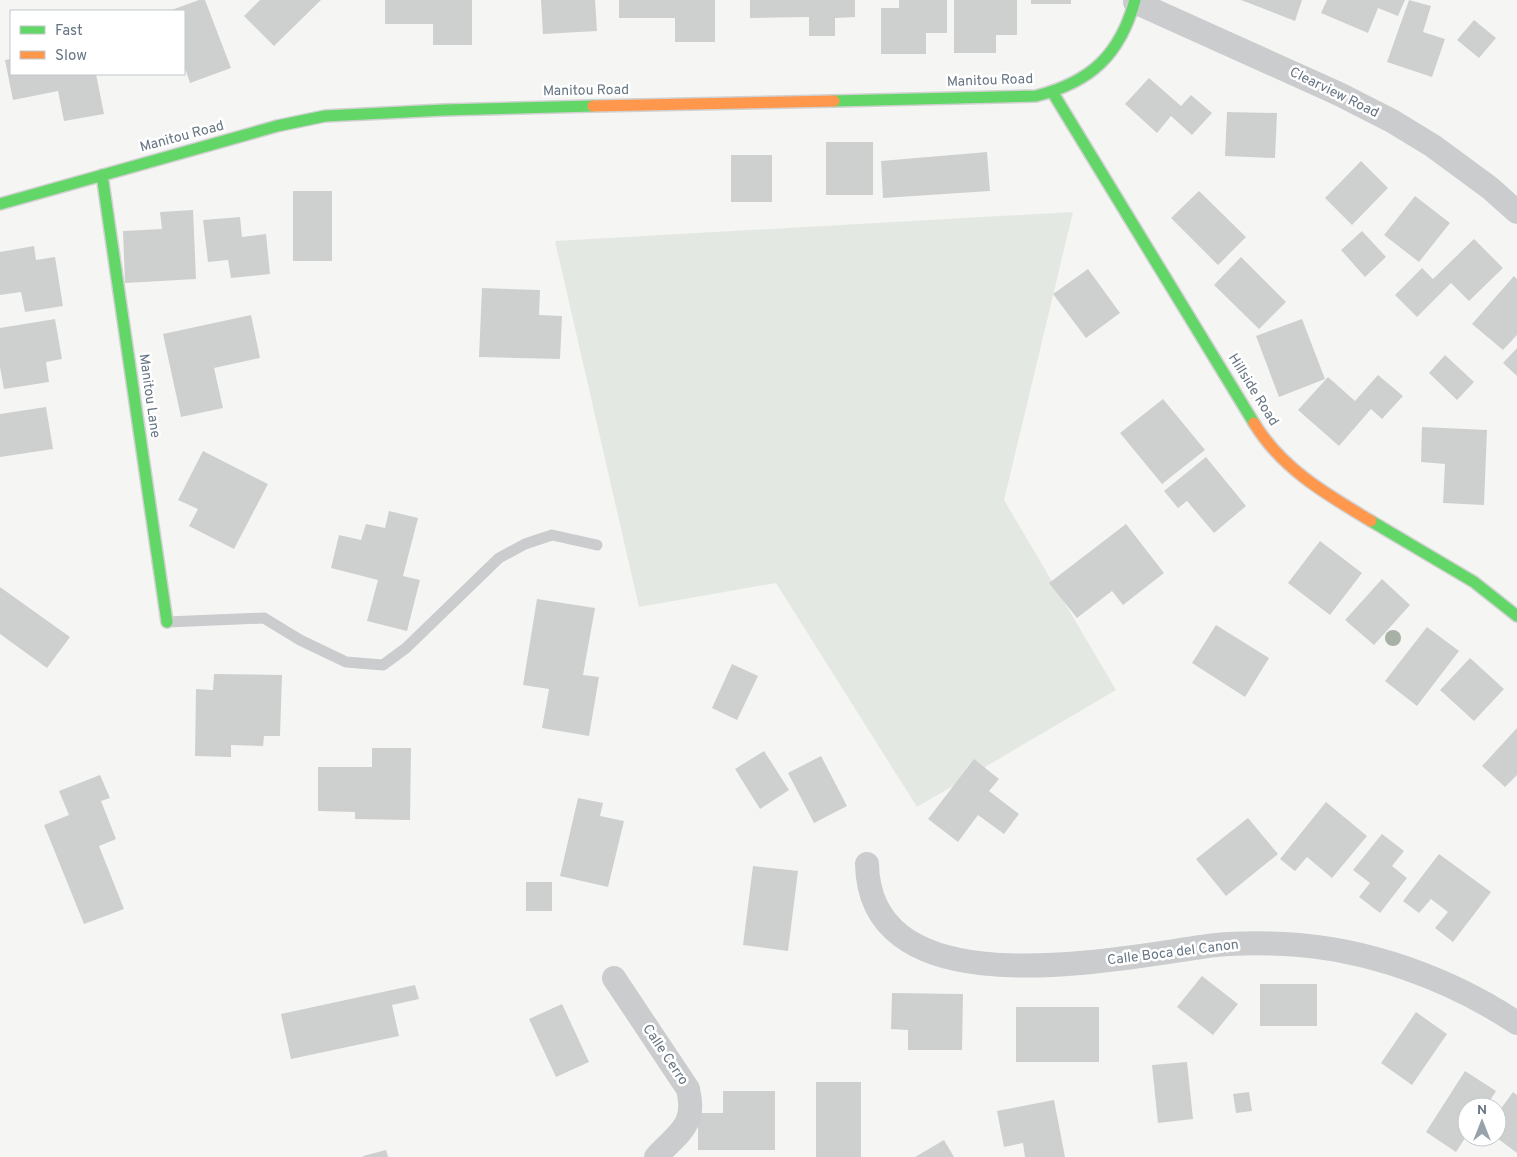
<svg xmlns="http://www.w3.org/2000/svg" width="1517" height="1157" font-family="Overpass,sans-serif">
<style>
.green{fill:#e4e8e2}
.building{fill:#ced0d0}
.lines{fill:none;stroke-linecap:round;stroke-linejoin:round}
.fast-casing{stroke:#d1d1d2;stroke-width:14}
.slow-casing{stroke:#d1d1d2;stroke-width:14}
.lane{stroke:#cacccd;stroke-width:11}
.street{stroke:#cacccd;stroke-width:24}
.fast{stroke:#63d668;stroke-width:11}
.slow{stroke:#ff974d;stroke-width:11}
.tree{fill:#a7b1a5}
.labels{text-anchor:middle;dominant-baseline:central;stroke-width:5;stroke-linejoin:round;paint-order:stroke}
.street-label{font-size:14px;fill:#667583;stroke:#fff}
</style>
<rect width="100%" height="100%" fill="#f5f5f4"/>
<path class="green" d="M 1073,212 L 1004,500 L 1116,690 L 917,807 L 776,583 L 639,607 L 555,241 Z"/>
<path class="building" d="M 199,0 L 205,0 L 231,68 L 190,83 L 184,65 L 184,11 L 169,11 Z
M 260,0 L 321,0 L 274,46 L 244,16 Z
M 385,0 L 472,0 L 472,45 L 433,45 L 433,24 L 385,24 Z
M 541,0 L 595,0 L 597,31 L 543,34 Z
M 619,0 L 715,0 L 715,42 L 675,42 L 675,18 L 619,18 Z
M 750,0 L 855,0 L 855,17 L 835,18 L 835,36 L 809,36 L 809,17 L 750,18 Z
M 899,0 L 947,0 L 947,33 L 926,33 L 926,54 L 881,54 L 881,8 L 899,8 Z
M 954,0 L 1017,0 L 1017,35 L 996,35 L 996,53 L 954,53 Z
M 1031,0 L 1071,0 L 1071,4 L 1031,4 Z
M 1241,0 L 1302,0 L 1295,21 Z
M 1327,0 L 1405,0 L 1398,16 L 1378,8 L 1368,33 L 1321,13 Z
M 1409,0 L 1431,6 L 1423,32 L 1445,39 L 1432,77 L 1387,62 Z
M 1474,20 L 1496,38 L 1479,58 L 1457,40 Z
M 11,59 L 11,74 L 96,74 L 104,114 L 64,121 L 58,91 L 13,100 L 5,60 Z
M 1149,78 L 1181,106 L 1191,95 L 1212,113 L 1192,135 L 1171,116 L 1157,133 L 1125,104 Z
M 1227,112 L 1277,113 L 1275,158 L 1225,156 Z
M 826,142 L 873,142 L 873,195 L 826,195 Z
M 987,152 L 990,191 L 883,198 L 881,161 Z
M 731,155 L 772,155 L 772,202 L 731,202 Z
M 1361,161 L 1388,188 L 1352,225 L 1325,198 Z
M 293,191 L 332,191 L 332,261 L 293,261 Z
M 1199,191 L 1246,237 L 1218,265 L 1171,218 Z
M 1415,196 L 1450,223 L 1419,262 L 1384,235 Z
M 193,210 L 196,279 L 125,283 L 123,231 L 162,229 L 160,212 Z
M 240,217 L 242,237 L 266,234 L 270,274 L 231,278 L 228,260 L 208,262 L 203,220 Z
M 1362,231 L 1386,257 L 1365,277 L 1341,250 Z
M 1474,239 L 1503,268 L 1469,301 L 1451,283 L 1417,317 L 1395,295 L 1422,268 L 1433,279 Z
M 34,246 L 36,260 L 55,257 L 63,306 L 25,312 L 21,292 L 0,295 L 0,252 Z
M 1241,257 L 1286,302 L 1259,329 L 1214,285 Z
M 1088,269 L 1120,313 L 1086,338 L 1053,294 Z
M 1514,276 L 1517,279 L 1517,335 L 1503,350 L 1472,324 Z
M 482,288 L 540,290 L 539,315 L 562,316 L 560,359 L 479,357 Z
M 251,315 L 260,358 L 214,368 L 223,408 L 181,417 L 163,334 Z
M 55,319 L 62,359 L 46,362 L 49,382 L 4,389 L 0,367 L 0,328 Z
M 1302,319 L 1325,379 L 1279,397 L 1256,336 Z
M 1517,348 L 1517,376 L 1503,363 Z
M 1445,355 L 1474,382 L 1457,400 L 1429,373 Z
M 1378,375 L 1403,396 L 1382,419 L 1371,409 L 1339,446 L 1298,410 L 1328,377 L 1355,401 Z
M 1163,399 L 1205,450 L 1162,484 L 1120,433 Z
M 46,407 L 53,449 L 0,457 L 0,414 Z
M 1422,427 L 1487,430 L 1484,505 L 1443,503 L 1445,464 L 1421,462 Z
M 203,451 L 268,484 L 234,549 L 189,526 L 198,509 L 178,500 Z
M 1206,457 L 1246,506 L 1214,533 L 1187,501 L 1178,508 L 1164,491 Z
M 389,511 L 418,518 L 403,576 L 420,580 L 407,631 L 367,621 L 378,580 L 331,568 L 339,535 L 361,540 L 366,524 L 385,528 Z
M 1126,524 L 1164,573 L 1123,605 L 1112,591 L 1077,618 L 1049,583 Z
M 1320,541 L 1362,573 L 1330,615 L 1288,583 Z
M 1382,579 L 1410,605 L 1374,645 L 1345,620 Z
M 0,587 L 70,637 L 47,668 L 0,634 Z
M 537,599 L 595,608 L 583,675 L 599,677 L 589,736 L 542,728 L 549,689 L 523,685 Z
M 1216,625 L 1269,658 L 1245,697 L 1192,663 Z
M 1427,627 L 1459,651 L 1417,706 L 1385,681 Z
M 1470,658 L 1504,689 L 1474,721 L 1440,690 Z
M 732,664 L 758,676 L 737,720 L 712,708 Z
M 214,674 L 282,675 L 280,736 L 264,736 L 263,746 L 231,745 L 231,757 L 195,756 L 196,689 L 213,690 Z
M 1517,728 L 1517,775 L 1505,787 L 1482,766 Z
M 372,748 L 411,748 L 410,820 L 355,819 L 355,812 L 318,811 L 318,767 L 372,767 Z
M 764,751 L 789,790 L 760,809 L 735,769 Z
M 821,756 L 847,806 L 814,823 L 788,773 Z
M 974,759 L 999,779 L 989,791 L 1019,814 L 1004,834 L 978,815 L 958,842 L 928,819 Z
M 100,775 L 110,798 L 101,801 L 116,839 L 99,846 L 124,909 L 84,924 L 44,825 L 69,815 L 59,791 Z
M 578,798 L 603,803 L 600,816 L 624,821 L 608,887 L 560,876 Z
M 1326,802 L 1367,836 L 1332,878 L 1307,857 L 1295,871 L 1280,859 Z
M 1248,818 L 1278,854 L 1226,896 L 1196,859 Z
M 1382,834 L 1404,851 L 1392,866 L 1407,878 L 1380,913 L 1359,897 L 1370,883 L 1353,870 Z
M 1439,854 L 1491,892 L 1453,942 L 1435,928 L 1448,912 L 1431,899 L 1419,913 L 1403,901 Z
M 753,866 L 798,871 L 788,951 L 743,945 Z
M 526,882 L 552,882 L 552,911 L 526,911 Z
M 1202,976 L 1238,1004 L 1213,1035 L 1177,1007 Z
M 1260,984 L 1317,984 L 1317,1026 L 1260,1026 Z
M 415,985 L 419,999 L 392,1005 L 399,1036 L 291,1059 L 281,1014 Z
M 892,993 L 963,994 L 962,1050 L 908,1050 L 908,1030 L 891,1029 Z
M 562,1004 L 589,1062 L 556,1077 L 529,1019 Z
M 1016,1007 L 1099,1007 L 1099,1062 L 1016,1062 Z
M 1416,1012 L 1447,1034 L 1412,1085 L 1381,1063 Z
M 1187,1062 L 1193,1119 L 1158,1123 L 1152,1065 Z
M 1465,1071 L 1496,1091 L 1486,1107 L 1467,1107 L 1467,1135 L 1456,1152 L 1426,1132 Z
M 816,1082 L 861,1082 L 861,1157 L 816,1157 Z
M 723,1091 L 775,1091 L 775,1150 L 698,1150 L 698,1113 L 723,1113 Z
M 1249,1092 L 1252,1111 L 1236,1113 L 1233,1094 Z
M 1513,1092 L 1517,1095 L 1517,1153 L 1497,1138 L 1497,1114 Z
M 1054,1100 L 1065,1157 L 1025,1157 L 1023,1143 L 1004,1147 L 997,1111 Z
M 944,1140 L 954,1157 L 915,1157 Z
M 386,1150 L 388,1157 L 363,1157 L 363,1156 Z"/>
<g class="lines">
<defs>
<path id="fast" d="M 1053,93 L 1254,423
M 834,101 L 1036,96 C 1091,82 1120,55 1135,0
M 102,175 L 167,622
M 0,204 L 277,126 L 325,116 L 444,110 L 593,106
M 1371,521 L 1474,582 L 1517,616"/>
<path id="slow" d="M 593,106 L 834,101
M 1254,423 C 1282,469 1326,494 1371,521"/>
</defs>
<use href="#fast" class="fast-casing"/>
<use href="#slow" class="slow-casing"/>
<path class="lane" d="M 167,622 L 264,618 L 300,640 L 346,662 L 383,665 L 406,648 L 499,558 L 525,544 L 552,535 L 597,545"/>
<path class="street" d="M 1135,2 L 1339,94 L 1392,121 L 1433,146 L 1490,188 L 1517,212
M 867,864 C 870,1015 1125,956 1216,945 C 1237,943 1262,943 1284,944 C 1366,948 1449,978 1517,1023
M 614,978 L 688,1089 C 697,1126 678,1133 656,1157"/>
<use href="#fast" class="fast"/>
<use href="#slow" class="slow"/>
</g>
<circle class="tree" cx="1393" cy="638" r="8"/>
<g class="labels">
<g class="street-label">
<text transform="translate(990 81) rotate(-2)">Manitou Road</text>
<text transform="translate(586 91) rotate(-1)">Manitou Road</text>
<text transform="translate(1334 93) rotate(26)">Clearview Road</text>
<text transform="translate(182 137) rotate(-15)">Manitou Road</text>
<text transform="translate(1253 390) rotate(58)">Hillside Road</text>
<text transform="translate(149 396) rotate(82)">Manitou Lane</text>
<text transform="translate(1173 953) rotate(-7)">Calle Boca del Canon</text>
<text transform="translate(665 1055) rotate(56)">Calle Cerro</text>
</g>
</g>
<rect x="10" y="10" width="175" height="65" fill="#ffffff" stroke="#c2c8cd"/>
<rect x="20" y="26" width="25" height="8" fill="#63d668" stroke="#c2c8cd"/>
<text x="55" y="35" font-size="15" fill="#667583">Fast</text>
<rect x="20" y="51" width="25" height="8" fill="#ff974d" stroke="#c2c8cd"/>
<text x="55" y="60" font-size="15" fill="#667583">Slow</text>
<g transform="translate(1482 1122)"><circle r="24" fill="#ffffff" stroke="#c2c8cd"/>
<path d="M0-4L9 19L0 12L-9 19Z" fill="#98a2ab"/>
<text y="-8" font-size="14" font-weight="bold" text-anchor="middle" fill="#667583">N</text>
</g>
</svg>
